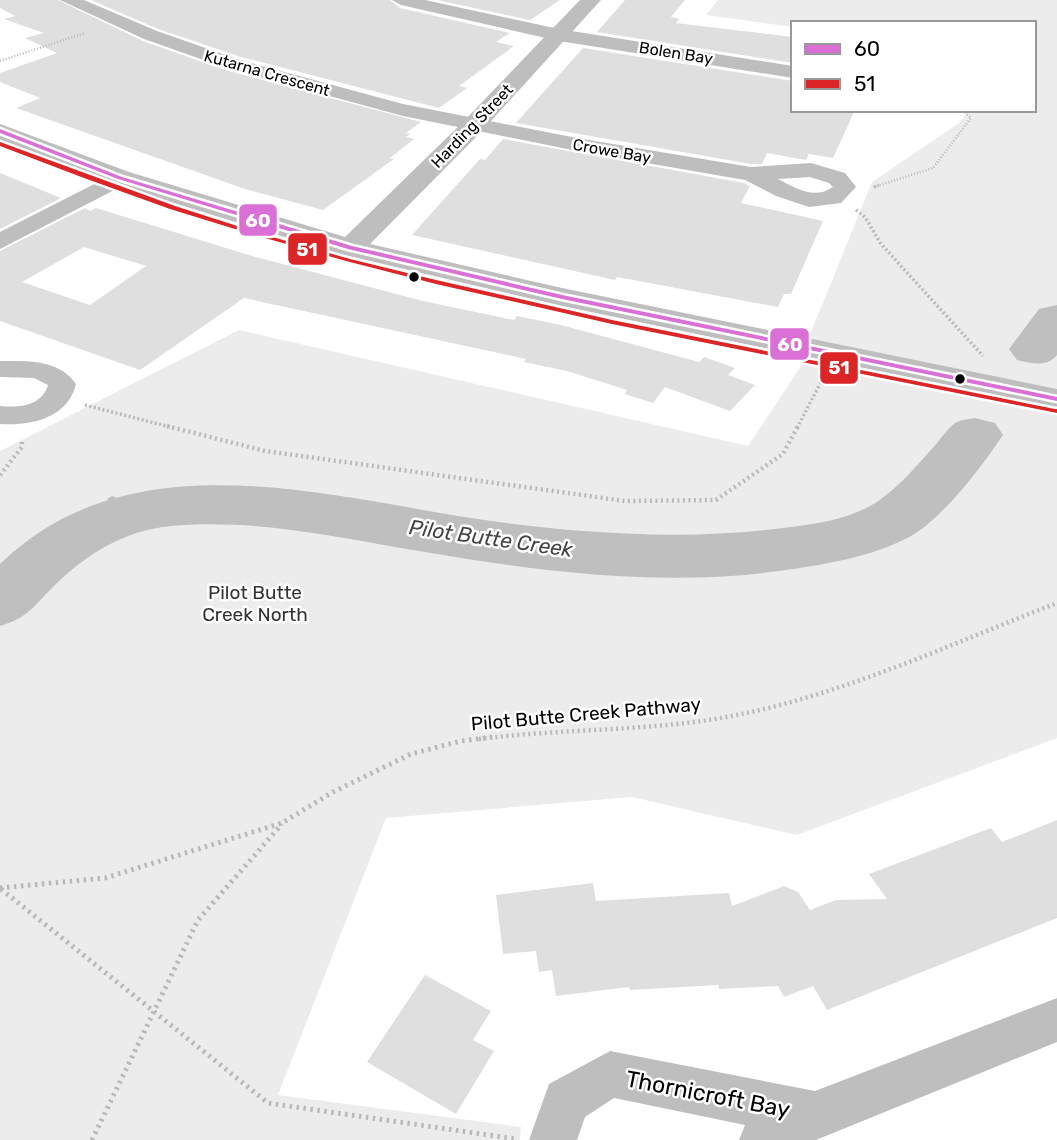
<svg xmlns="http://www.w3.org/2000/svg" width="1057" height="1140" font-family="Rubik,sans-serif">
<style>
.green{fill:#ececec}
.lines{fill:none;stroke-linecap:round;stroke-linejoin:round}
.stream{fill:#bfbfbf;fill-rule:evenodd}
.river{fill:#bfbfbf;fill-rule:evenodd}
.building{fill:#dfdfdf;fill-rule:evenodd}
.path-far3{stroke:#b9b9b9;stroke-width:2.5;stroke-dasharray:1 2;stroke-linecap:butt}
.path-far2{stroke:#b9b9b9;stroke-width:3.5;stroke-dasharray:2 2.5;stroke-linecap:butt}
.path-far1{stroke:#b9b9b9;stroke-width:4.5;stroke-dasharray:2 3.5;stroke-linecap:butt}
.path{stroke:#b9b9b9;stroke-width:5;stroke-dasharray:2.5 4.5;stroke-linecap:butt}
.minor{fill:#bebebe;fill-rule:evenodd}
.tertiary{fill:#bebebe;fill-rule:evenodd}
.bus-1-casing{stroke:#fff;stroke-width:5}
.bus-2-casing{stroke:#fff;stroke-width:5}
.bus-1{fill:#da70d6;fill-rule:evenodd}
.bus-2{fill:#db2526;fill-rule:evenodd}
.bus-dot{fill:#000;stroke:#fff;stroke-width:2.5}
.labels{text-anchor:middle;dominant-baseline:central;stroke-width:5;stroke-linejoin:round;paint-order:stroke}
.far-street-label{font-size:16px;fill:#000;stroke:#fff}
.park-label{font-size:19px;fill:#333;stroke:#fff}
.street-label{font-size:19px;fill:#000;stroke:#fff}
.water-label{font-size:21px;font-style:italic;fill:#444;stroke:#fff}
.near-street-label{font-size:23px;fill:#000;stroke:#fff}
.line-badge{stroke:#fff;stroke-width:2.5}
.badge-label{font-size:19px;text-anchor:middle;font-weight:bold;fill:#fff}
</style>
<rect width="100%" height="100%" fill="#fff"/>
<path class="green" d="M 718,0 L 1057,0 L 1057,738 L 797,835 L 632,797 L 386,818 L 278,1095 L 521,1127 L 520,1140 L 0,1140 L 0,451 L 239,330 L 748,446 L 805,360 L 809,337 L 872,182 L 959,123 L 969,110 L 1034,110 L 1034,23 L 793,23 L 793,27 L 706,15 Z"/>
<g class="lines">
<path class="stream" d="M 112,496 L 115,497 L 124,506 L 141,511 L 142,513 L 141,515 C 126,516 115,510 107,499 Z"/>
<path class="river" d="M 1057,305 L 1057,355 C 1047,368 1030,363 1017,360 L 1009,349 L 1039,309 Z
M 975,418 L 995,423 L 1003,435 C 982,466 944,517 911,536 C 873,557 822,565 779,571 C 662,587 541,572 425,552 C 340,538 256,518 170,526 C 124,531 88,553 55,585 C 33,606 30,617 0,626 L 0,564 C 137,431 340,502 506,523 C 600,535 697,540 791,527 C 822,523 855,518 881,499 C 902,484 920,462 937,443 C 942,437 948,428 955,423 C 960,420 969,419 975,418 Z"/>
</g>
<path class="building" d="M 0,0 L 58,0 L 143,41 L 225,70 L 421,122 L 406,133 L 410,134 L 406,137 L 414,139 L 390,158 L 394,159 L 323,210 L 245,189 L 16,108 L 40,98 L 0,82 L 0,73 L 57,53 L 25,38 L 44,33 L 4,19 L 15,16 L 0,8 Z
M 91,0 L 390,0 L 400,8 L 510,33 L 496,42 L 514,46 L 459,86 L 467,88 L 439,108 L 241,57 L 158,29 Z
M 437,0 L 560,0 L 530,20 Z
M 625,0 L 685,0 L 671,17 L 679,19 L 676,23 L 793,37 L 793,63 L 597,32 Z
M 583,48 L 793,81 L 793,110 L 855,110 L 833,158 L 809,154 L 806,160 L 767,153 L 762,164 L 751,164 L 516,123 Z
M 503,139 L 744,183 L 750,186 L 741,203 L 823,221 L 791,294 L 784,294 L 778,307 L 617,277 L 615,280 L 412,235 L 480,159 L 485,160 Z
M 0,173 L 61,198 L 0,229 Z
M 85,208 L 91,211 L 96,208 L 252,256 L 423,301 L 514,320 L 517,316 L 561,325 L 699,362 L 704,357 L 735,368 L 728,375 L 755,385 L 730,411 L 665,387 L 653,403 L 625,394 L 627,390 L 567,371 L 524,362 L 526,359 L 244,298 L 140,370 L 0,321 L 0,251 ZM 84,247 L 146,266 L 90,305 L 22,282 Z
M 1057,820 L 1057,918 L 827,1010 L 813,986 L 784,997 L 778,986 L 719,989 L 719,985 L 630,990 L 629,987 L 556,996 L 552,970 L 539,972 L 536,951 L 503,954 L 496,895 L 593,883 L 596,901 L 729,893 L 732,906 L 784,886 L 798,892 L 810,910 L 836,900 L 887,899 L 869,874 L 991,828 L 1002,842 Z
M 425,975 L 491,1011 L 473,1040 L 494,1051 L 456,1114 L 367,1062 Z"/>
<g class="lines">
<path class="path-far3" d="M 0,61 L 85,33
M 874,187 L 933,168 L 971,118 L 962,110"/>
<path class="path-far2" d="M 874,187 L 879,185
M 856,210 L 865,217 L 881,244 L 983,356
M 85,405 L 174,428
M 797,428 L 823,378"/>
<path class="path-far1" d="M 167,426 L 265,451 L 625,501 L 716,500 L 783,454 L 798,426
M 0,475 L 22,447 L 22,440
M 479,739 C 565,728 652,732 737,715 C 847,693 953,643 1057,603"/>
<path class="path" d="M 0,888 L 105,878 L 282,823 L 333,792 L 411,754 L 461,741 L 493,737
M 1,889 L 268,1103 L 516,1139
M 92,1140 L 198,920 L 282,824"/>
<path class="minor" d="M 60,0 L 84,0 L 157,31 L 240,60 L 403,104 L 577,138 L 751,167 L 811,163 L 845,173 L 856,187 L 841,203 L 809,207 L 776,196 L 745,180 L 577,151 L 403,116 L 226,68 L 144,39 ZM 810,177 L 829,183 L 833,187 C 815,200 795,188 778,179 Z
M 392,0 L 425,0 L 559,29 L 793,66 L 793,78 L 559,41 L 401,5 Z
M 120,171 L 128,173 L 131,178 L 128,183 L 0,249 L 0,232 Z
M 0,361 C 27,361 59,359 76,384 C 68,418 31,426 0,424 L 0,406 C 19,408 42,406 48,385 L 34,378 L 0,377 Z
M 1057,998 L 1057,1042 L 816,1140 L 739,1140 L 745,1125 L 614,1098 L 585,1117 L 577,1140 L 529,1140 L 549,1084 L 610,1051 L 815,1091 Z"/>
<path class="tertiary" d="M 580,0 L 601,0 L 481,132 L 370,244 L 562,288 L 1057,389 L 1057,409 L 562,306 L 340,254 L 111,184 L 0,140 L 0,124 L 129,172 L 345,237 L 463,122 Z"/>
<defs>
<path id="bus-1" d="M 0,129 L 122,177 L 352,246 L 562,295 L 1057,397 L 1057,401 L 562,299 L 348,249 L 118,179 L 0,133 Z"/>
<path id="bus-2" d="M 0,142 L 175,206 L 262,234 L 350,259 L 436,280 L 612,320 L 1055,409 L 1057,409 L 1057,413 L 612,324 L 436,284 L 346,261 L 258,236 L 170,209 L 84,178 L 0,146 Z"/>
</defs>
<use href="#bus-1" class="bus-1-casing"/>
<use href="#bus-2" class="bus-2-casing"/>
<use href="#bus-1" class="bus-1"/>
<use href="#bus-2" class="bus-2"/>
</g>
<g class="bus-dot">
<circle cx="414" cy="277" r="6"/>
<circle cx="960" cy="379" r="6"/>
</g>
<g class="labels">
<g class="far-street-label">
<text transform="translate(676 53) rotate(9)">Bolen Bay</text>
<text transform="translate(267 73) rotate(16)">Kutarna Crescent</text>
<text transform="translate(472 126) rotate(-46)">Harding Street</text>
<text transform="translate(612 151) rotate(10)">Crowe Bay</text>
</g>
<g class="park-label">
<text x="255" y="592">Pilot Butte<tspan x="255" dy="22">Creek North</tspan></text>
</g>
<g class="street-label">
<text transform="translate(586 714) rotate(-5)">Pilot Butte Creek Pathway</text>
</g>
<g class="water-label">
<text transform="translate(491 538) rotate(8)">Pilot Butte Creek</text>
</g>
<g class="near-street-label">
<text transform="translate(708 1094) rotate(11)">Thornicroft Bay</text>
</g>
</g>
<g class="line-badge">
<rect x="238" y="203" width="40" height="34" rx="7" fill="#da70d6"/>
<rect x="287" y="232" width="41" height="34" rx="7" fill="#db2526"/>
<rect x="769" y="327" width="41" height="34" rx="7" fill="#da70d6"/>
<rect x="819" y="351" width="40" height="34" rx="7" fill="#db2526"/>
</g>
<g class="badge-label">
<text x="258" y="227">60</text>
<text x="307" y="256">51</text>
<text x="790" y="351">60</text>
<text x="839" y="374">51</text>
</g>
<rect x="791" y="21" width="245" height="91" fill="#ffffff" stroke="#999999" stroke-width="2"/>
<rect x="805" y="44" width="35" height="10" fill="#da70d6" stroke="#999999" stroke-width="2"/>
<text x="854" y="56" font-size="21" fill="#000000">60</text>
<rect x="805" y="79" width="35" height="10" fill="#db2526" stroke="#999999" stroke-width="2"/>
<text x="854" y="91" font-size="21" fill="#000000">51</text>
</svg>
